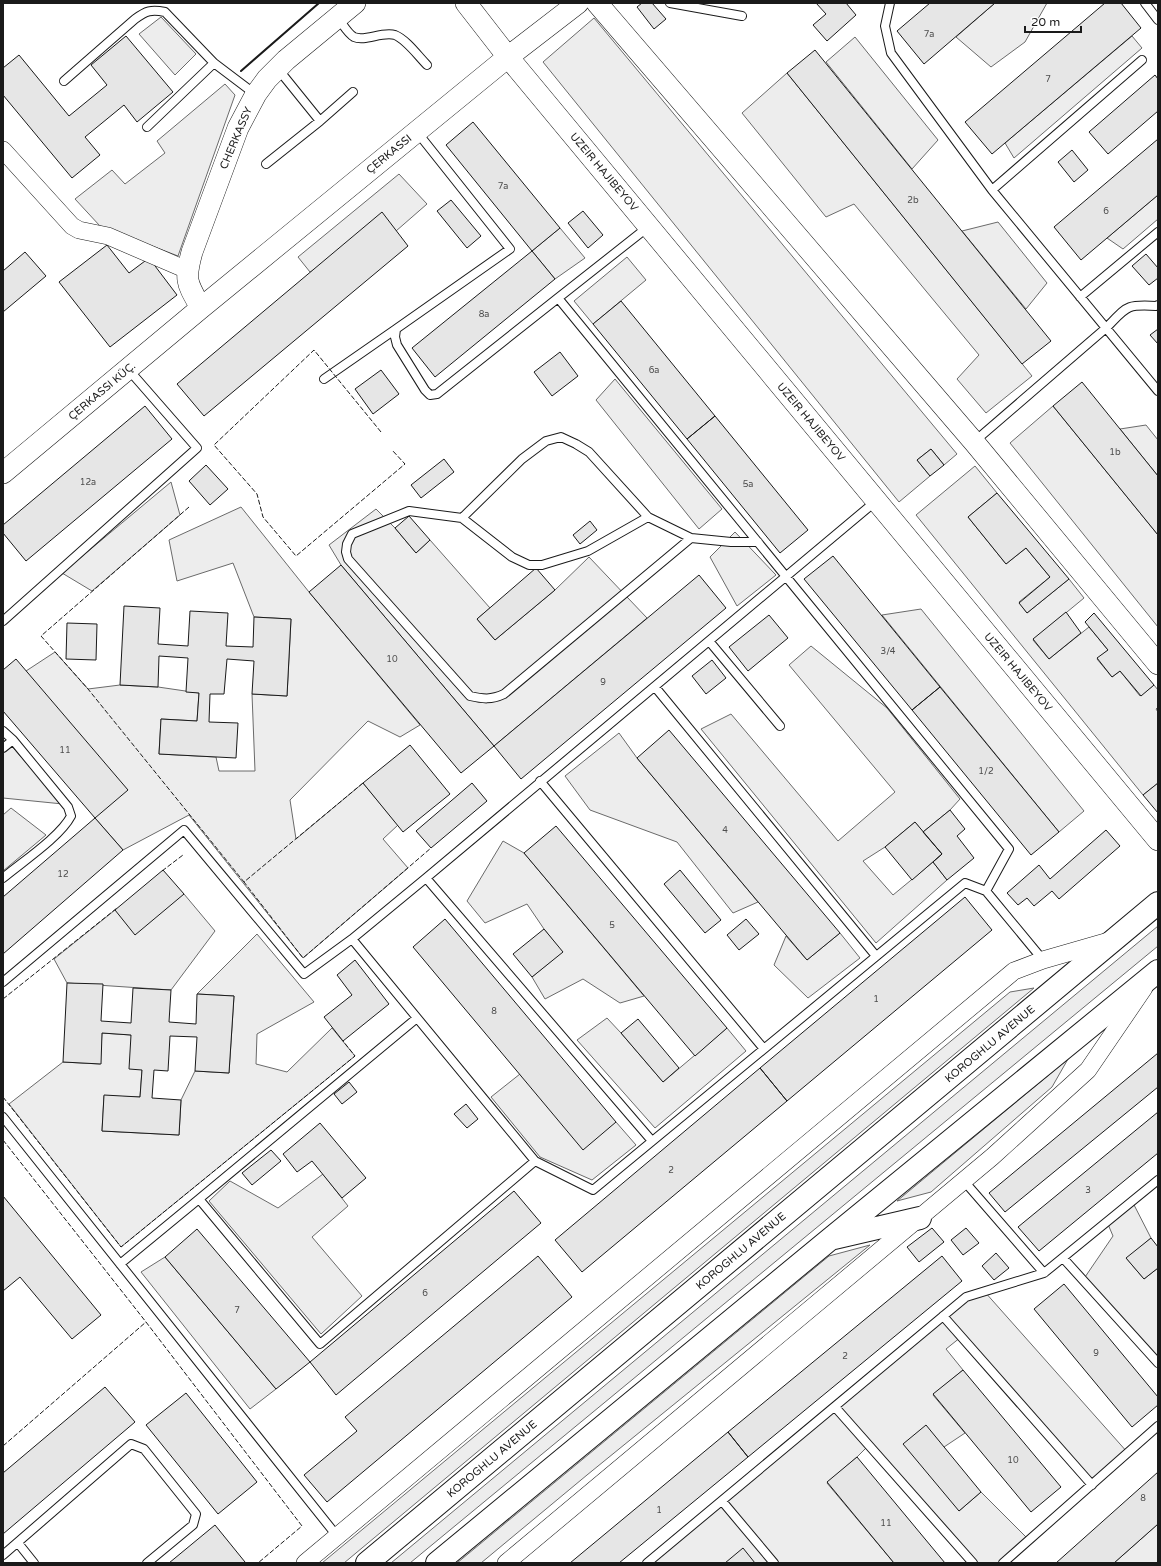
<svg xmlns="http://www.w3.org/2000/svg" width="1161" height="1566" font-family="'Varela Round',sans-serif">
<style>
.green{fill:#ededed;stroke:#6a6a6a}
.building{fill:#e6e6e6;stroke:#1a1a1a}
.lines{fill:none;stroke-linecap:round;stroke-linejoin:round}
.service-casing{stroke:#1a1a1a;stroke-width:10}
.minor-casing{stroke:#1a1a1a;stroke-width:18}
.tertiary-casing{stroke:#1a1a1a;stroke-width:22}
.primary-casing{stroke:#1a1a1a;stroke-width:24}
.service{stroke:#fff;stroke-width:8}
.minor{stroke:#fff;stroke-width:17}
.tertiary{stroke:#fff;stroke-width:21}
.primary{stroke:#fff;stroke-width:22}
.fence{stroke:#1a1a1a;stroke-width:1;stroke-dasharray:5 2;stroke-linecap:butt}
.wall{stroke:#1a1a1a;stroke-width:2}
.labels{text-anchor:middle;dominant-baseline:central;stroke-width:3;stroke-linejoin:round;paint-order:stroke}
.number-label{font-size:9px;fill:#4d4d4d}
.street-label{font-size:11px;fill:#1a1a1a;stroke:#fff}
</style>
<rect width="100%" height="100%" fill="#fff"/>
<path class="green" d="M 995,3 L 1047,3 L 1025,42 L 991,67 L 956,37 Z
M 161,17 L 196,54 L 175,75 L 139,34 Z
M 594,18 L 957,454 L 944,465 L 931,449 L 917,460 L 930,476 L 899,502 L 543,62 Z
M 1132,36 L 1142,48 L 1014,158 L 1005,143 Z
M 855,37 L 938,140 L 912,169 L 826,62 Z
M 787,73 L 1032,376 L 986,413 L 957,379 L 979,355 L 854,204 L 826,217 L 742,113 Z
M 225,84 L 235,95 L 178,256 L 100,226 L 75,199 L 112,170 L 125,184 L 165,153 L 157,141 Z
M 399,174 L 427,204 L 396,231 L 310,272 L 298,257 Z
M 1158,195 L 1158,219 L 1123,249 L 1107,238 Z
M 998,222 L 1047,283 L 1026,309 L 962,231 Z
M 560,228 L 585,258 L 555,279 L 532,251 Z
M 627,257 L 646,280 L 593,324 L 574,301 Z
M 615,379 L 722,509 L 699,529 L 596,400 Z
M 1053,406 L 1158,535 L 1158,627 L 1010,443 Z
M 1146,425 L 1158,440 L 1158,476 L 1120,429 Z
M 975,466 L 997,493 L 968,517 L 1006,564 L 1026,548 L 1050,577 L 1019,602 L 1027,613 L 1069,579 L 1084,598 L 1033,640 L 1049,659 L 1089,627 L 1108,650 L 1097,659 L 1112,677 L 1120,671 L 1140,696 L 1154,685 L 1158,690 L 1158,707 L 1156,709 L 1158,712 L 1158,783 L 1143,795 L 916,515 Z
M 171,482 L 180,515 L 92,591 L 62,573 Z
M 241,507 L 309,592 L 420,725 L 400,737 L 368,721 L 290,800 L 296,839 L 363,783 L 398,825 L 383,839 L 408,868 L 303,958 L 189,815 L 123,850 L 95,818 L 26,671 L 55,652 L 88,689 L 120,685 L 158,687 L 199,693 L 197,721 L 161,719 L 159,754 L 216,757 L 219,771 L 255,771 L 252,694 L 287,696 L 291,619 L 254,617 L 233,563 L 177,581 L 169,540 Z
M 376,509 L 395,528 L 416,553 L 430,540 L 490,608 L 477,619 L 495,640 L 555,590 L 589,557 L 647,618 L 494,746 L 341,565 L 329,545 Z
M 735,532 L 776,575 L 737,606 L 710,557 Z
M 921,609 L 1084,811 L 1059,832 L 882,615 Z
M 811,646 L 887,708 L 960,799 L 950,810 L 923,832 L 915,822 L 885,847 L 863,861 L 893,895 L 933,862 L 947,880 L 876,943 L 701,729 L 731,714 L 838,841 L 895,792 L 789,665 Z
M 619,733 L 637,758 L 758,902 L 733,913 L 677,842 L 590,810 L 565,776 Z
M 7,741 L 63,804 L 3,798 L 3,744 Z
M 11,808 L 46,835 L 3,871 L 3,815 Z
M 503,841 L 524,853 L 644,996 L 620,1003 L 583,979 L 545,999 L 532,977 L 562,952 L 544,929 L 527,904 L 485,923 L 467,901 Z
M 184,894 L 215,931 L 171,990 L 67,983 L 54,959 L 115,910 Z
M 1158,926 L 1158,946 L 410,1563 L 391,1563 Z
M 840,933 L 860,958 L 808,998 L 774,965 L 786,936 L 807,960 Z
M 257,934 L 314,1002 L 257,1034 L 256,1064 L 287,1072 L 332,1028 L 355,1056 L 121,1247 L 9,1104 L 63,1062 L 100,1064 L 102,1033 L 131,1035 L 142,1070 L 140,1097 L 104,1096 L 102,1131 L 179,1135 L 181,1100 L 195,1071 L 229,1073 L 234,996 L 197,994 Z
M 1034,988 L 344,1563 L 322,1563 L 1010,992 Z
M 607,1018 L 621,1033 L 663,1082 L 727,1028 L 746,1051 L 655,1128 L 577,1040 Z
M 1068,1059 L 1052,1087 L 931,1192 L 897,1201 Z
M 520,1074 L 616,1122 L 636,1145 L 592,1180 L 540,1157 L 491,1097 Z
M 323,1174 L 348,1206 L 312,1237 L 362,1296 L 321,1334 L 209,1201 L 230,1181 L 278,1208 Z
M 1132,1201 L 1151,1238 L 1127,1259 L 1144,1279 L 1158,1268 L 1158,1361 L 1083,1280 L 1113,1236 L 1107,1222 Z
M 870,1245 L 587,1475 L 481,1563 L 457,1563 L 829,1256 Z
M 165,1257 L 276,1389 L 250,1409 L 141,1272 Z
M 984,1291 L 1128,1453 L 1092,1485 L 961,1337 L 946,1349 L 963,1370 L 933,1395 L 965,1433 L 944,1447 L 959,1511 L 981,1492 L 1029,1540 L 1003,1563 L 973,1563 L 869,1445 L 857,1457 L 827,1483 L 894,1563 L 647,1563 L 966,1297 Z
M 1158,1524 L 1158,1563 L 1114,1563 Z"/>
<path class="building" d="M 642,3 L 652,3 L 666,19 L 654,29 L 637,7 Z
M 816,3 L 846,3 L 856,15 L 827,41 L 813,25 L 826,14 Z
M 930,3 L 995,3 L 924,64 L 897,31 Z
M 1105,3 L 1121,3 L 1141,28 L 992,154 L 965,122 Z
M 126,36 L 173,92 L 137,122 L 124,105 L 85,137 L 100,155 L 72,178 L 3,95 L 3,68 L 19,55 L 69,116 L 107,85 L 91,65 Z
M 815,50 L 1051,341 L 1022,364 L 787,73 Z
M 1155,75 L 1158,79 L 1158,111 L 1108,154 L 1089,132 Z
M 473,122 L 560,228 L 532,251 L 446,145 Z
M 1158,139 L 1158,195 L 1081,260 L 1054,227 Z
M 1072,150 L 1088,170 L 1074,182 L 1058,162 Z
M 451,200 L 481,236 L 467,248 L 437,211 Z
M 583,211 L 603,235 L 588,248 L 568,223 Z
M 382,212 L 408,246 L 204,416 L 177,384 Z
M 107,245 L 129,273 L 149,258 L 177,295 L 110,347 L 59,282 Z
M 532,251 L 555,279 L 435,377 L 412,348 Z
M 25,252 L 46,276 L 3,312 L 3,271 Z
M 1146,254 L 1158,268 L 1158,278 L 1149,285 L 1132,266 Z
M 621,301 L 715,416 L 687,439 L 593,324 Z
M 1158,329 L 1158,344 L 1150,335 Z
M 560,352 L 578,376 L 552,396 L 534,372 Z
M 381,370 L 399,394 L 373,414 L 355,389 Z
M 1082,382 L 1158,476 L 1158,535 L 1053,406 Z
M 145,406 L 172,439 L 26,561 L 3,533 L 3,525 Z
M 715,416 L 808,530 L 780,553 L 687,439 Z
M 931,449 L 944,465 L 930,476 L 917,460 Z
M 444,459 L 454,472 L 421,498 L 411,485 Z
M 206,465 L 228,489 L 210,505 L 189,481 Z
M 997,493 L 1069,579 L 1027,613 L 1019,603 L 1050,577 L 1026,548 L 1006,564 L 968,517 Z
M 409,516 L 430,540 L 416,553 L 395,528 Z
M 590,521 L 597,530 L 580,544 L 573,535 Z
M 833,556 L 940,687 L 912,710 L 804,579 Z
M 341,565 L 494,746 L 461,773 L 309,592 Z
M 536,568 L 555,590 L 495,640 L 477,619 Z
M 699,575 L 726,608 L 521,779 L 494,746 Z
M 124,606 L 160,608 L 158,644 L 188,646 L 190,611 L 228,613 L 226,646 L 253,647 L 254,617 L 291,619 L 287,696 L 252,694 L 254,661 L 227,659 L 224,694 L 210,694 L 209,722 L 238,723 L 236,758 L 159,754 L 161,719 L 197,721 L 199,693 L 186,692 L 188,658 L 159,656 L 158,687 L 120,685 Z
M 1066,612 L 1081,633 L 1049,659 L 1033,639 Z
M 1094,613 L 1154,685 L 1141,696 L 1120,671 L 1112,677 L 1097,658 L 1108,650 L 1085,622 Z
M 769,615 L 788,638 L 748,671 L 729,647 Z
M 67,623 L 97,624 L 96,660 L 66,659 Z
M 16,659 L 128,790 L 95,818 L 3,711 L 3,670 Z
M 712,660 L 726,678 L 706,694 L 692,676 Z
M 940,687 L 1059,832 L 1031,855 L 912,710 Z
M 669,730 L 840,933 L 807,960 L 637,758 Z
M 410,745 L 450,794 L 403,832 L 363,783 Z
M 472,783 L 487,801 L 431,848 L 416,831 Z
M 1158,783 L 1158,813 L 1143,795 Z
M 950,810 L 965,829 L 957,836 L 974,858 L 947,880 L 933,862 L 942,854 L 923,832 Z
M 95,818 L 123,850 L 3,954 L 3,897 Z
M 915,822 L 942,854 L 912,880 L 885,847 Z
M 556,826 L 727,1028 L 695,1056 L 524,853 Z
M 1106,830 L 1120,846 L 1059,899 L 1052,891 L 1034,906 L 1027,898 L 1018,905 L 1007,893 L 1039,865 L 1050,879 Z
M 163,870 L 184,894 L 135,935 L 115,910 Z
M 680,870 L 721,920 L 705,933 L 664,884 Z
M 965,897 L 992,930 L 787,1101 L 760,1068 Z
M 445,919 L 616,1122 L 583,1150 L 413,947 Z
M 746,919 L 759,934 L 739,950 L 727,935 Z
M 544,929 L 563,952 L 532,977 L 513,954 Z
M 355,960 L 389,1004 L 343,1041 L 324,1017 L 352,995 L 337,975 Z
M 67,983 L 103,984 L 101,1021 L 131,1023 L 133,988 L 171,990 L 169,1022 L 196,1024 L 197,994 L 234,996 L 229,1073 L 195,1071 L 197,1037 L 170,1036 L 168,1071 L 154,1070 L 152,1098 L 181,1100 L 179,1135 L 102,1131 L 104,1095 L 140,1097 L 142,1070 L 129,1069 L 131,1035 L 102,1033 L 101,1064 L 63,1062 Z
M 638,1019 L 679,1068 L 663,1082 L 621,1033 Z
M 1158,1053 L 1158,1087 L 1005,1212 L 989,1193 Z
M 760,1068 L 787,1101 L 582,1272 L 555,1240 Z
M 349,1082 L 357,1092 L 342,1104 L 334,1094 Z
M 466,1104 L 478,1119 L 467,1128 L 454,1114 Z
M 1158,1112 L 1158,1153 L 1039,1251 L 1018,1227 Z
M 320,1123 L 366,1178 L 342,1198 L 312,1161 L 297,1172 L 283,1154 Z
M 271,1150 L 281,1161 L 252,1185 L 242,1173 Z
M 514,1191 L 541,1223 L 336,1395 L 310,1362 Z
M 3,1196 L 101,1315 L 72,1339 L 20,1277 L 3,1291 Z
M 932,1228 L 944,1242 L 919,1262 L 907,1247 Z
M 966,1228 L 979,1243 L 963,1255 L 951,1240 Z
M 197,1229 L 310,1362 L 276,1389 L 165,1257 Z
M 1151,1238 L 1158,1247 L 1158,1268 L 1144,1279 L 1126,1258 Z
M 996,1253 L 1009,1268 L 994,1280 L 982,1266 Z
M 538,1256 L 572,1297 L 327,1502 L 304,1475 L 357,1431 L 345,1417 Z
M 942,1256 L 962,1281 L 748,1457 L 728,1432 Z
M 1064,1284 L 1158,1397 L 1158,1405 L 1132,1427 L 1034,1309 Z
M 963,1370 L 1061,1487 L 1031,1512 L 933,1394 Z
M 105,1387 L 135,1422 L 3,1534 L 3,1473 Z
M 186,1393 L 257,1482 L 218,1514 L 146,1425 Z
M 926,1425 L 981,1492 L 959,1511 L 903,1444 Z
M 728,1432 L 748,1457 L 619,1563 L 570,1563 Z
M 857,1457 L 945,1563 L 894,1563 L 827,1482 Z
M 1158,1472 L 1158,1524 L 1114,1563 L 1056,1563 Z
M 215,1525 L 245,1562 L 243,1563 L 169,1563 Z
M 743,1548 L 755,1563 L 725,1563 Z"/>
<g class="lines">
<defs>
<path id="service" d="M 670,3 L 742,16
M 890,3 L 885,26 L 891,53 L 992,190 L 1158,391
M 1145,3 L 1158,20
M 338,18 C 342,23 348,34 354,37 C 365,42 382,31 395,35 C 407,40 418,56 427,65
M 278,69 L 320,121
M 64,81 L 135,19 C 146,11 151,9 165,12 L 214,63 L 255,94
M 147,127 L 214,63
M 417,132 L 510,249 L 396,329 L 395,337 L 397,345 L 425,390 L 430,395 L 437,394 L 558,298 L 1009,849 L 986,891 L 1043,960
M 266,164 L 320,121 L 353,92
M 992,190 L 1142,60
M 1080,297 L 1158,232
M 558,298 L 648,227
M 324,379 L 396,329
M 975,441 L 1106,328 C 1127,307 1125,304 1156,306 L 1158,305
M 876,501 L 426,878 L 352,939 L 535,1161 L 593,1190 L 965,883 L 986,891
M 648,517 L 588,551 L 542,565 L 529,565 L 512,557 L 462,518 L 522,459 L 546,441 L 561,437 L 576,444 L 589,452 L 648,517 L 691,538 L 731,542 L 758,542
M 462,518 L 409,511 L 352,534 L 347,544 L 346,552 L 348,559 L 470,696 C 483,699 491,700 504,694 L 691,538
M 3,621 L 197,448 L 128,369
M 709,641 L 780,726
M 655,687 L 876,956
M 3,731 L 13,740 L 68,807 L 71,816 C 60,837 22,862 3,878
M 3,748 L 13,740
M 540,781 L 764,1049
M 426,878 L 652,1141
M 3,982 L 184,830 L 304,974 L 352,939
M 417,1018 L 199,1199 L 320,1344 L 535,1161
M 3,1117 L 337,1536
M 964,1181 L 1044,1273 L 1158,1180
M 1063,1258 L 1158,1363
M 120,1264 L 199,1199
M 943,1316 L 1092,1485
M 835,1407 L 973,1563
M 722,1501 L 774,1563
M 18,1543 L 34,1563
M 3,1555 L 131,1444 L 144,1449 L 196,1514 L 193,1525 L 147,1563
M 647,1563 L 966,1297 L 1044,1273
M 1003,1563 L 1158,1426"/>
<path id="minor" d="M 3,150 L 72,226 L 79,230 L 108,236 L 187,270
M 305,1563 L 1014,971 L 1043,960 L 1109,941
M 506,1563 L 992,1157 L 1088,1070 L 1144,988"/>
<path id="tertiary" d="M 466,3 L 508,57 L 1158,840
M 597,3 L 974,442 L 1158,664
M 201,308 C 187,283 184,281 192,252 L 238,128 L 256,94 L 267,79 L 286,60 L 355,3
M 3,473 L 201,308 L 508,57 L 578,3"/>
<path id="primary" d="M 834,1238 L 920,1218
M 367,1563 L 1158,903
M 437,1563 L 829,1240 L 1158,971"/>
</defs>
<use href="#service" class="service-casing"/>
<use href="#minor" class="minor-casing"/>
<use href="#tertiary" class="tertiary-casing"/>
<use href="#primary" class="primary-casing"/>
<use href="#service" class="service"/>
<use href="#minor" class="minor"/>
<use href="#tertiary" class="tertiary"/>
<use href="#primary" class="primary"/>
<path class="fence" d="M 381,432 L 314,350 L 214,445 L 257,494 L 263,517 L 296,556 L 405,464 L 392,450
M 189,507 L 41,636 L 88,689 L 244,882
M 363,783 L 244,882 L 303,958 L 431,848
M 162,871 L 183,855
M 3,999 L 117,908
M 3,1097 L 121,1247 L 355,1056 L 343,1041
M 3,1140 L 146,1322
M 3,1446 L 146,1322 L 302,1526 L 258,1563"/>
<path class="wall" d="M 241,71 L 319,3"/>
</g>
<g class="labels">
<g class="number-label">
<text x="929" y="34">7a</text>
<text x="1048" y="79">7</text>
<text x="503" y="186">7a</text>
<text x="913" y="200">2b</text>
<text x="1106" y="211">6</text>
<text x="484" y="314">8a</text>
<text x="654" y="370">6a</text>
<text x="1115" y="452">1b</text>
<text x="88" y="482">12a</text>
<text x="748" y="484">5a</text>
<text x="888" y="651">3/4</text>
<text x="392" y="659">10</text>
<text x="603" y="682">9</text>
<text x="65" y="750">11</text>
<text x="986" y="771">1/2</text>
<text x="725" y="830">4</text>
<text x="63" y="874">12</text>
<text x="612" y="925">5</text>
<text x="876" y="999">1</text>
<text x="494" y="1011">8</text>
<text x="671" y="1170">2</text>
<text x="1088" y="1190">3</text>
<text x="425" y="1293">6</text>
<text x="237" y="1310">7</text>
<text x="1096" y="1353">9</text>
<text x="845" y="1356">2</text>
<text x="1013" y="1460">10</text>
<text x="1143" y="1498">8</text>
<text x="659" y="1510">1</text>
<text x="886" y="1523">11</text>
</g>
<g class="street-label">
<text transform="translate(236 138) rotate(-67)">CHERKASSY</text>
<text transform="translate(389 154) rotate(-39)">ÇERKASSI</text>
<text transform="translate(604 172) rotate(50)">UZEIR HAJIBEYOV</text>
<text transform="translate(102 391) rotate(-40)">ÇERKASSI KÜÇ.</text>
<text transform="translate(811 422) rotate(50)">UZEIR HAJIBEYOV</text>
<text transform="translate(1018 672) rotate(50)">UZEIR HAJIBEYOV</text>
<text transform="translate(990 1044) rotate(-40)">KOROGHLU AVENUE</text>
<text transform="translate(741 1251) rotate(-40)">KOROGHLU AVENUE</text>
<text transform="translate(492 1459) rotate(-40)">KOROGHLU AVENUE</text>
</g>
</g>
<rect width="1161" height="1566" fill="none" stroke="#1a1a1a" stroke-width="8"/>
<path d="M1025 26v6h56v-6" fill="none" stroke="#1a1a1a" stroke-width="2"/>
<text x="1031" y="26" font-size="12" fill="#1a1a1a" stroke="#ffffff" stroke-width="3" paint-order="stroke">20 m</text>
</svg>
